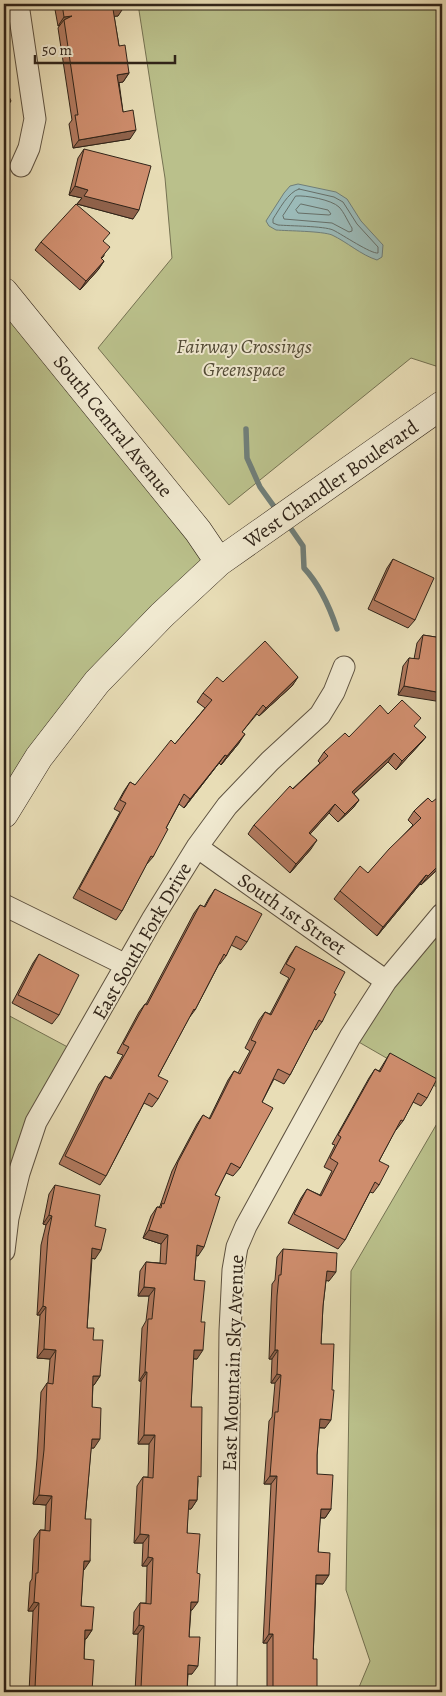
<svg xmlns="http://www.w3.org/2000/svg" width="446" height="1696" font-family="Alegreya,serif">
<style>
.green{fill:#bac08b;stroke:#757252}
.water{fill:#9bbab8;stroke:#707e78}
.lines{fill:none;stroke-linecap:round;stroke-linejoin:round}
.shore{stroke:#666f68;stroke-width:1}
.stream{stroke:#707e78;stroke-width:5.5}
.street-casing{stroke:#5e5240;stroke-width:23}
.secondary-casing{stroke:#302419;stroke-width:29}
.street{stroke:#f0e9d0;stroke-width:21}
.secondary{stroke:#f0e9d0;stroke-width:28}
.wall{fill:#b1795e;stroke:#302419}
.shaded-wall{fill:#90634c;stroke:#302419}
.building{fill:#ce8d6d;stroke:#302419}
.labels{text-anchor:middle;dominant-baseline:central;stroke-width:4;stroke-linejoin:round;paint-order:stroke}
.park-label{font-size:20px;font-style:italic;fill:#524b36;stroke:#f0e9d0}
.street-label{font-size:20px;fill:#302419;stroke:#f0e9d0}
</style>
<rect width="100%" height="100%" fill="#e8ddb6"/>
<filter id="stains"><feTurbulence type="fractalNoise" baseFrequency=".004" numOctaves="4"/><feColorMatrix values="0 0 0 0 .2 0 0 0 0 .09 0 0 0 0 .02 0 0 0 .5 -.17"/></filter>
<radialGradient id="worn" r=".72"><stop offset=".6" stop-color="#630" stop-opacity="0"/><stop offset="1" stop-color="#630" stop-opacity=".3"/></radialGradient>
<path class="green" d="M 138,4 L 442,4 L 442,368 L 411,358 L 229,505 L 98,348 L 172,258 L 165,178 Z
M 4,292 L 219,562 L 162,615 L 4,814 Z
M 442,914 L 442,1090 L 350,1037 Z
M 4,1013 L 77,1052 L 36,1122 L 4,1251 Z
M 442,1115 L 442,1692 L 357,1692 L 370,1661 L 346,1590 L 351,1271 Z"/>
<path class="water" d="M 298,184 L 336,192 L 347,199 L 361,221 L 383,245 L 382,257 L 377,260 C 361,255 347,242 332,235 C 322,231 288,231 276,230 L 269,226 L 266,221 L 284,193 L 290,186 Z"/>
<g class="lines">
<path class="shore" d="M 299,189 L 334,197 L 343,202 L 357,224 L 378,247 L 378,253 C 371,254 343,235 333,230 C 324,226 290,226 278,225 L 273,223 L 273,219 C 279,210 288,192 299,189 Z
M 296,196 C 306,195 332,200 339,207 C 344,212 348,222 352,228 L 352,231 L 349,232 L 332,223 L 284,219 L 283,216 Z
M 301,204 L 328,210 L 331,214 L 329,215 L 298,213 L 296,210 Z"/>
<path class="stream" d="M 246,429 L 247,458 L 260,487 L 278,512
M 287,523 L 303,546 L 304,568 C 319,584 330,608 337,629"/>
<defs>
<path id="street" d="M 18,4 L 35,119 L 29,148 L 21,166
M 197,847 L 386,981
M 4,905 L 126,965
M 4,1251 L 8,1218 L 19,1173 L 36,1122 L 153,918 L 197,847 L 227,806 L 270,761 L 320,715 L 334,692 L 344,667
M 226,1692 L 230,1331 L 233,1270 L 237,1247 L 246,1226 L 350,1037 L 386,981 L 442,914"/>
<path id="secondary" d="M 4,292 L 198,531 L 219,562
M 4,814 L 39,757 L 97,682 L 162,615 L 219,562 L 442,405"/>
</defs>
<use href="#street" class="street-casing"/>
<use href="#secondary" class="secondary-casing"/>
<use href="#street" class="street"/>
<use href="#secondary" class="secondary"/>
</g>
<path class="wall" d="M 54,4 L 123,4 L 118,16 L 114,16 L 119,46 L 129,73 L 123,82 L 119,82 L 123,112 L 130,139 L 73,148 L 69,124 L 72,120 L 58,28 L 60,25 L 58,26 Z
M 84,149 L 133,219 L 77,204 L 82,198 L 69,195 L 78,158 Z
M 41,242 L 104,242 L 104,256 L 101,259 L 104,261 L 98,270 L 80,290 L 35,250 Z
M 393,559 L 415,620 L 408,628 L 368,609 L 387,568 Z
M 423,635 L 442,638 L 398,695 L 403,666 L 409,658 L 414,659 L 417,643 Z
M 298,677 L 292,686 L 259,716 L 257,714 L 242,732 L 239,743 L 221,765 L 219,763 L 184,808 L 179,804 L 166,828 L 153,857 L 146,865 L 122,911 L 116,920 L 73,898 L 120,812 L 114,809 L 124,791 L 130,782 L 135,785 L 175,744 L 205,708 L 197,702 L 203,693 L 223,682 Z
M 388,714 L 415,727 L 426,737 L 419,745 L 396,770 L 388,762 L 354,794 L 359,800 L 353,808 L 338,822 L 329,813 L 310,834 L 311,849 L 290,873 L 248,834 L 254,825 L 320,763 L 318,761 L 324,752 Z
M 428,798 L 442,865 L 421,885 L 420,884 L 377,936 L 334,899 L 340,891 L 368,873 L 413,825 L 408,820 L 414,811 Z
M 215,889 L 247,942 L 241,950 L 231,945 L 226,956 L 220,964 L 219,964 L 195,1010 L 189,1018 L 158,1076 L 158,1099 L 152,1107 L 144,1103 L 106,1176 L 100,1185 L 59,1164 L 99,1084 L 105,1076 L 110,1078 L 123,1055 L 117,1053 L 139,1012 L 145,1004 L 146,1004 L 194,913 L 200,905 L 204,907 L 209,898 Z
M 296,946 L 334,993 L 322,1022 L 316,1030 L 314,1029 L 290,1075 L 284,1084 L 274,1079 L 262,1102 L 240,1168 L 233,1176 L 226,1173 L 215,1195 L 198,1256 L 196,1255 L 194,1280 L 197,1359 L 193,1359 L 191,1407 L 198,1481 L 197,1500 L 191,1509 L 188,1509 L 187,1533 L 192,1610 L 191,1610 L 189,1637 L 192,1674 L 188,1674 L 187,1692 L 135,1692 L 138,1634 L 133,1634 L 134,1612 L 140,1603 L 146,1603 L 147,1566 L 142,1566 L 143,1543 L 134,1543 L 137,1486 L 143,1477 L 148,1477 L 149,1444 L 138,1444 L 141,1381 L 139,1381 L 142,1328 L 146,1321 L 149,1296 L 138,1296 L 140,1271 L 146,1262 L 160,1263 L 161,1244 L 143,1238 L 151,1216 L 157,1207 L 159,1207 L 160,1206 L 172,1171 L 197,1124 L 203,1115 L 209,1119 L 228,1080 L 234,1071 L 238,1073 L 250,1051 L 245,1048 L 259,1020 L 265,1012 L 270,1014 L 289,978 L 280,973 L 290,955 Z
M 39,954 L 59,1015 L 52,1024 L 12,1003 L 33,963 Z
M 390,1053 L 427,1098 L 421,1106 L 413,1102 L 403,1121 L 396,1130 L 396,1129 L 379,1161 L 379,1185 L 373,1193 L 370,1192 L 345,1240 L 338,1249 L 288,1223 L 301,1198 L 307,1189 L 320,1195 L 332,1171 L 324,1167 L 335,1145 L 332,1144 L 369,1078 L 375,1069 L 379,1071 Z
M 55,1185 L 95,1226 L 95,1259 L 92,1258 L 87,1328 L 93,1340 L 100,1376 L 94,1385 L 93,1385 L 92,1407 L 94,1448 L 91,1448 L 85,1519 L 90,1561 L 83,1570 L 81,1606 L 92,1630 L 86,1639 L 85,1639 L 84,1659 L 92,1691 L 91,1692 L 29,1692 L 33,1611 L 28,1611 L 30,1582 L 32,1579 L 34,1539 L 40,1530 L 45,1530 L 46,1505 L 33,1504 L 37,1459 L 41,1392 L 47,1383 L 48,1383 L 50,1359 L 37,1358 L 40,1315 L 37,1315 L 41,1245 L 46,1225 L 43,1224 L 49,1194 Z
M 283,1249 L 329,1281 L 326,1280 L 323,1306 L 321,1344 L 325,1428 L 319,1428 L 317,1455 L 317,1474 L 331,1509 L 325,1518 L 320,1518 L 318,1552 L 323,1584 L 316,1584 L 313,1659 L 317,1692 L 267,1692 L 267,1643 L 263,1643 L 271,1484 L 264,1484 L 269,1421 L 272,1417 L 275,1383 L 271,1383 L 272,1359 L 269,1359 L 271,1305 L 272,1284 L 275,1280 L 277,1257 Z"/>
<path class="shaded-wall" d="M 124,7 L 118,16 L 107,17 L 113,9 Z
M 72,16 L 64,20 L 60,25 L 58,26 L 64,17 Z
M 129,73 L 123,82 L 111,84 L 117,75 Z
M 11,101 L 5,110 L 4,110 L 4,104 Z
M 136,130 L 130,139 L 73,148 L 79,140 Z
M 75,186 L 88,190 L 139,210 L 133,219 L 77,204 L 82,198 L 69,195 Z
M 104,261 L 98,270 L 80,290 L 86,281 Z
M 298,677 L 292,686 L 259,716 L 266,708 Z
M 404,686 L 442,693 L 442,702 L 398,695 Z
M 245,734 L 239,743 L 221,765 L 227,756 Z
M 426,737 L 419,745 L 396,770 L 402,761 Z
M 394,753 L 388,762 L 346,801 L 352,792 Z
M 225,755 L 219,763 L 184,808 L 190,799 Z
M 359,800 L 353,808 L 338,822 L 345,814 Z
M 335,804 L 329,813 L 303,842 L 309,833 Z
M 317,840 L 311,849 L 290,873 L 296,864 Z
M 442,862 L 442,865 L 421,885 L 428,876 Z
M 426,875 L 420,884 L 377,936 L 383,927 Z
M 49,1215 L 52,1216 L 46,1225 L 43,1224 Z
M 149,1230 L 168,1235 L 161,1244 L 143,1238 Z
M 197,1245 L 204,1247 L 198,1256 L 191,1254 Z
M 92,1248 L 101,1250 L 95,1259 L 86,1257 Z
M 327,1271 L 336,1272 L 329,1281 L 320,1280 Z
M 144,1287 L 155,1288 L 149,1296 L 138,1296 Z
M 43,1306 L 46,1307 L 40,1315 L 37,1315 Z
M 44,1349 L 56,1350 L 50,1359 L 37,1358 Z
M 194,1350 L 203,1350 L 197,1359 L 188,1358 Z
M 275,1350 L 278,1350 L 272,1359 L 269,1359 Z
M 145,1372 L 147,1372 L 141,1381 L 139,1381 Z
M 277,1374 L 281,1375 L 275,1383 L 271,1383 Z
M 93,1376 L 100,1376 L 94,1385 L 87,1385 Z
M 320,1419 L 331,1420 L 325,1428 L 314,1427 Z
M 144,1435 L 155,1435 L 149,1444 L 138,1444 Z
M 92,1439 L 100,1439 L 94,1448 L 86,1448 Z
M 270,1476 L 277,1476 L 271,1484 L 264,1484 Z
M 39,1495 L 52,1496 L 46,1505 L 33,1504 Z
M 189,1500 L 197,1500 L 191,1509 L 183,1509 Z
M 321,1509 L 331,1509 L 325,1518 L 315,1517 Z
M 140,1534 L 149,1535 L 143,1543 L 134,1543 Z
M 148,1557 L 153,1558 L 147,1566 L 142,1566 Z
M 84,1561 L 90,1561 L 84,1570 L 78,1570 Z
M 316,1575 L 329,1575 L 323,1584 L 310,1583 Z
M 34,1602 L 39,1603 L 33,1611 L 28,1611 Z
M 191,1602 L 198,1602 L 192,1610 L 185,1610 Z
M 139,1625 L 144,1626 L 138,1634 L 133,1634 Z
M 85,1630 L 92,1630 L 86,1639 L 79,1639 Z
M 269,1634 L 273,1634 L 267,1643 L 263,1643 Z
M 188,1665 L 198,1666 L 192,1674 L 182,1674 Z
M 35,1688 L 39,1689 L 36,1692 L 33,1692 Z
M 141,1688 L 151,1688 L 148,1692 L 138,1692 Z"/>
<path class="building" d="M 62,4 L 123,4 L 124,7 L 113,9 L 119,46 L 125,45 L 129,73 L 117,75 L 123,112 L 133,110 L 136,130 L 79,140 L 75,115 L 78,115 L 64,20 L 72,16 L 64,17 Z
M 4,85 L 11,101 L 4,104 Z
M 84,149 L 151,166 L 139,210 L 84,196 L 88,190 L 75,186 Z
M 76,204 L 110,233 L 103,241 L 110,247 L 101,258 L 104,261 L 86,281 L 41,242 Z
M 393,559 L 434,578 L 415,620 L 374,600 Z
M 423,635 L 442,638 L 442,693 L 404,686 L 409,658 L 419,659 Z
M 265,641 L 298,677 L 266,708 L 263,705 L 242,732 L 245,734 L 227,756 L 225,755 L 190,799 L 184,794 L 166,828 L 168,829 L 153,857 L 151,856 L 122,911 L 79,889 L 126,803 L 120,800 L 130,782 L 135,785 L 171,740 L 175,744 L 212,700 L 203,693 L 217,677 L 223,682 Z
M 402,700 L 421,718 L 414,726 L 426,737 L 402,761 L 394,753 L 352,792 L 359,800 L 345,814 L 335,804 L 309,833 L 317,840 L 296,864 L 254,825 L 290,786 L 293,789 L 328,756 L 324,752 L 345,733 L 349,737 L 380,705 L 388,714 Z
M 442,794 L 442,862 L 428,876 L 426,875 L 383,927 L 340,891 L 360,866 L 368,873 L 389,849 L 421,818 L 414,811 L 428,798 L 432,802 Z
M 215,889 L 262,914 L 247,942 L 236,936 L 226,956 L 224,954 L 195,1010 L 194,1009 L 158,1076 L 168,1081 L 158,1099 L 149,1093 L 106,1176 L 65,1156 L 105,1076 L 111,1079 L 129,1047 L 123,1044 L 145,1004 L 147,1005 L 200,905 L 205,907 Z
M 296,946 L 345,972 L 334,993 L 336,994 L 322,1022 L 319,1020 L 290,1075 L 278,1069 L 262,1102 L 273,1108 L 240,1168 L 231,1163 L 215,1195 L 220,1197 L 204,1247 L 197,1245 L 194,1280 L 205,1281 L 201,1322 L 205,1322 L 203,1350 L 194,1350 L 191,1407 L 202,1407 L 201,1477 L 198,1476 L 197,1500 L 189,1500 L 187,1533 L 200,1534 L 197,1573 L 200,1574 L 198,1602 L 191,1602 L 189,1637 L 200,1637 L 198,1666 L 188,1665 L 187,1692 L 151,1692 L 151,1688 L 141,1688 L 144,1626 L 139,1625 L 140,1603 L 151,1604 L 153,1558 L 148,1557 L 149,1535 L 140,1534 L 143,1477 L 153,1478 L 155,1435 L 144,1435 L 147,1372 L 145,1372 L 148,1319 L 152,1319 L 155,1288 L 144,1287 L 146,1262 L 166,1264 L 168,1235 L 149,1230 L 157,1207 L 161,1208 L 162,1203 L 164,1204 L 178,1162 L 203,1115 L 210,1119 L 234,1071 L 240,1074 L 256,1042 L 251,1040 L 265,1012 L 271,1015 L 295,969 L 286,964 Z
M 39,954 L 79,975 L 59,1015 L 18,995 Z
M 390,1053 L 437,1079 L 427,1098 L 418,1093 L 403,1121 L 401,1120 L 379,1161 L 389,1166 L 379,1185 L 375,1182 L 345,1240 L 294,1214 L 307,1189 L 321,1196 L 338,1163 L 330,1158 L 341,1137 L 338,1135 L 375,1069 L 380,1072 Z
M 55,1185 L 100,1195 L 95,1226 L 106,1229 L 101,1250 L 92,1248 L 87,1328 L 94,1328 L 93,1340 L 103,1340 L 100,1376 L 93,1376 L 92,1407 L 101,1408 L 100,1439 L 92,1439 L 85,1519 L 91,1519 L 90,1561 L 84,1561 L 81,1606 L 94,1607 L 92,1630 L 85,1630 L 84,1659 L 94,1660 L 92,1691 L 87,1691 L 87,1692 L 38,1692 L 39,1689 L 35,1688 L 39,1603 L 34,1602 L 36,1573 L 38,1573 L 40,1530 L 50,1531 L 52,1496 L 39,1495 L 44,1450 L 47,1383 L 53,1384 L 56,1350 L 44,1349 L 46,1307 L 43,1306 L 48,1236 L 52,1216 L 49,1215 Z
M 283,1249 L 337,1253 L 336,1272 L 327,1271 L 323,1306 L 321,1344 L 334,1344 L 332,1390 L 334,1390 L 331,1420 L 320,1419 L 317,1455 L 317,1474 L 333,1475 L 331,1509 L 321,1509 L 318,1552 L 330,1553 L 329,1575 L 316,1575 L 313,1659 L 317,1659 L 317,1692 L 273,1692 L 273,1634 L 269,1634 L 277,1476 L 270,1476 L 275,1412 L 278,1412 L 281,1375 L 277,1374 L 278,1350 L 275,1350 L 277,1296 L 279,1275 L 281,1275 Z"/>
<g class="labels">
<g class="park-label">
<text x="244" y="346">Fairway Crossings<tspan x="244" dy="23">Greenspace</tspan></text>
</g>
<g class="street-label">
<text transform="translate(113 426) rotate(51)">South Central Avenue</text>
<text transform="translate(331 484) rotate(-35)">West Chandler Boulevard</text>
<text transform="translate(292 914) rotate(35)">South 1st Street</text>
<text transform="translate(142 941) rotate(-60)">East South Fork Drive</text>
<text transform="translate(233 1363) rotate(-88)">East Mountain Sky Avenue</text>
</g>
</g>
<rect width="446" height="1696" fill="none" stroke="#e8ddb6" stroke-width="20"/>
<rect x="5" y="5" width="436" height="1686" fill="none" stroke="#302419" stroke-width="2.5"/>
<rect x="10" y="10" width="426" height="1676" fill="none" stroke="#302419"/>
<path d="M35 55v8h140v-8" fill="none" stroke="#302419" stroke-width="2.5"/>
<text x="42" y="55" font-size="15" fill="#302419" stroke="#f0e9d0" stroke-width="4" paint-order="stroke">50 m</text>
<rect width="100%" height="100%" filter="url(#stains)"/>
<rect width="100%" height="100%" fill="url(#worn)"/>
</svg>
